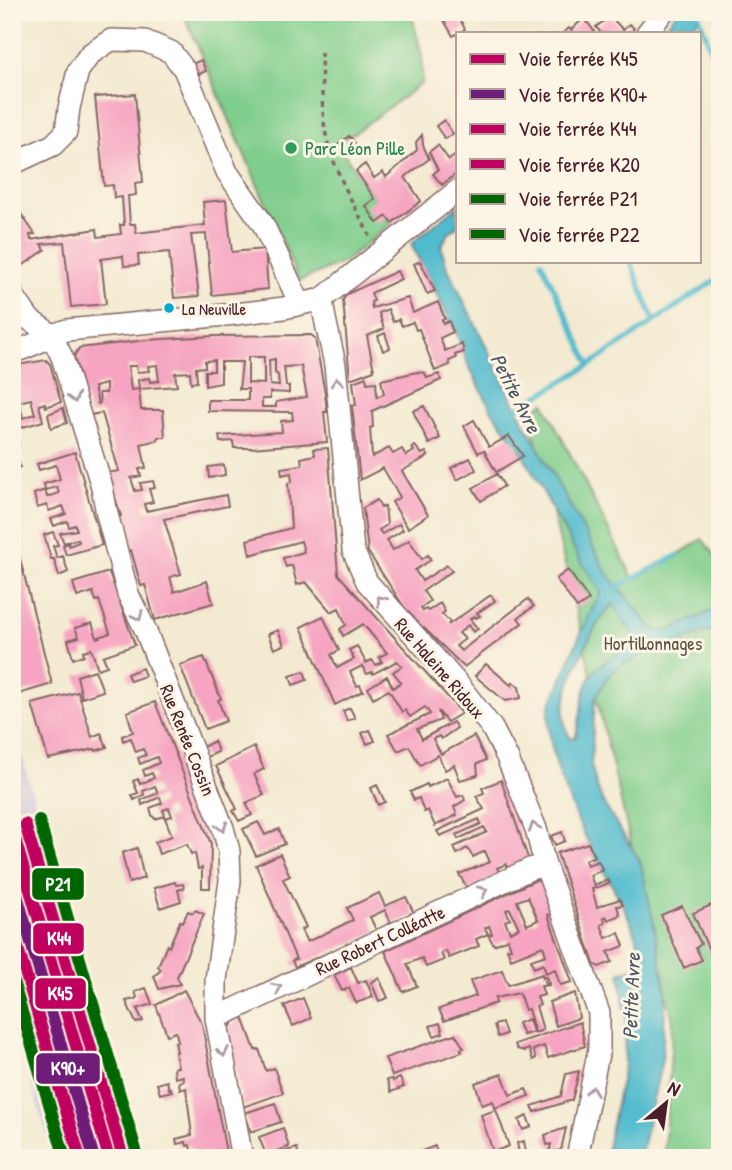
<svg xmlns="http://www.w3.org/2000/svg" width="732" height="1170" font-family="'Patrick Hand',sans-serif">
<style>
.industrial{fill:#c8bfd8}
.green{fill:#80ce8d;stroke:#65765c;stroke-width:2}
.water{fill:#51bbce;stroke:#4e6d7c;stroke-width:2;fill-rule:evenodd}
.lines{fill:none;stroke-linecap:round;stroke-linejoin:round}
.stream{stroke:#51bbce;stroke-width:5}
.building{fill:#f6a4c1;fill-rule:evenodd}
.minor-casing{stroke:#856665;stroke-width:24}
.path{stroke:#856665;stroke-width:3.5;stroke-dasharray:5 5;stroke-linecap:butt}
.minor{stroke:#fff;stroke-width:21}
.rail-1-casing{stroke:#fcf5e5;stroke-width:18}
.rail-2-casing{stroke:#fcf5e5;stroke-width:18}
.rail-3-casing{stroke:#fcf5e5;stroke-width:18}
.rail-4-casing{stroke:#fcf5e5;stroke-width:18}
.rail-5-casing{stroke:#fcf5e5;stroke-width:18}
.rail-6-casing{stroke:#fcf5e5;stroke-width:18}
.rail-1{stroke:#bf005f;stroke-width:12}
.rail-2{stroke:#6e1e78;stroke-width:12}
.rail-3{stroke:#bf005f;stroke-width:12}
.rail-4{stroke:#bf005f;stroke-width:12}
.rail-5{stroke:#060;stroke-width:12}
.rail-6{stroke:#060;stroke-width:12}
.oneway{stroke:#ae9aa0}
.leisure-dot{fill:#2e9e5b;stroke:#fcf5e5;stroke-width:2.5}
.bus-dot{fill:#00a9ce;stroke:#fcf5e5;stroke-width:2.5}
.labels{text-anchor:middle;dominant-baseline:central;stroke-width:6;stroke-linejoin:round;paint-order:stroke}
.bus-label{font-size:17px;fill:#4a1f2b;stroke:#fcf5e5;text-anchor:start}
.leisure-label{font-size:19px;fill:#27864d;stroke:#fcf5e5;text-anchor:start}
.park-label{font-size:19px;fill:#5a5448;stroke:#fcf5e5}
.street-label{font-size:19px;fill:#4a1f2b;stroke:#fcf5e5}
.water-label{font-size:21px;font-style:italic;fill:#4c5664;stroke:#fcf5e5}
.line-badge{stroke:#fcf5e5;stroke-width:2.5}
.badge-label{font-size:19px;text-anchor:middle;font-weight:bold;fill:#fff}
</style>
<rect width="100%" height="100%" fill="#fcf5e5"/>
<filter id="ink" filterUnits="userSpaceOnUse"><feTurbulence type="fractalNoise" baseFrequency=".0143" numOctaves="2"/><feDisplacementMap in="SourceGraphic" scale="14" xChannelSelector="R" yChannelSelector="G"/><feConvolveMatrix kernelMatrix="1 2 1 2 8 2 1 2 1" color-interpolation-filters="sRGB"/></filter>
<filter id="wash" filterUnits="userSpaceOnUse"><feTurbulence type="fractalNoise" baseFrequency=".00686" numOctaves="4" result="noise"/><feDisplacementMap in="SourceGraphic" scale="28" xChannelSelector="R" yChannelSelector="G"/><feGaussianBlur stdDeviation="1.57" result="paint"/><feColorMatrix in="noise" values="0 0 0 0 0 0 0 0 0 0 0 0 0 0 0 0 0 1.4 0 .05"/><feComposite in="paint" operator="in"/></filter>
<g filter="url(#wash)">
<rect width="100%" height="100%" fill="#f3ead1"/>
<path class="industrial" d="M 12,724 L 114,1068 L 138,1158 L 54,1158 L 12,1022 Z"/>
<path class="green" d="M 183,12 L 411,12 L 422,56 L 422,83 L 338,145 L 392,223 L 344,262 L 299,281 Z
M 544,403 L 633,578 L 678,555 L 702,539 L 720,561 L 720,1158 L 664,1158 L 673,1021 L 529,412 Z"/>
<path class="water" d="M 677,12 L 699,12 L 699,16 L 689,33 L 661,33 Z
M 457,206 L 457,226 L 449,233 L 441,246 L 446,265 L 517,409 L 588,538 L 608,575 L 650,625 L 658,631 L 668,631 L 720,607 L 720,627 L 643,655 L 620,666 L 608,677 L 595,699 L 591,765 L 597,788 L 605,806 L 640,861 L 653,919 L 666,991 L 662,1059 L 640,1158 L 605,1158 L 624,1066 L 626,1018 L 620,973 L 643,965 C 638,928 618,895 599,863 C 580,829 545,753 549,713 C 549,704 556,693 560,684 C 572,652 585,622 601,592 L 580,560 L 519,447 L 492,411 L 468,364 L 456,332 L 411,244 ZM 613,604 L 635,639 C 625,652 607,658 596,670 C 579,688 583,717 575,738 L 570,738 C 567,732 564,725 564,717 C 563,687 592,625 613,604 Z"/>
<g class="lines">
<path class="stream" d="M 692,12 L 699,16 L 720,75
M 541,261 L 590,365
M 630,261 L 654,321
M 511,412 L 590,365 L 720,277
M 614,589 L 678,555"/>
</g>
<g id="blocks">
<path class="building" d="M 451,12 L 456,12 L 465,29 L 453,36 L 442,17 Z
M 601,12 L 617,12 L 612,18 L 623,30 L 629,24 L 634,28 L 631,33 L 601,33 L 596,27 L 606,19 Z
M 584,18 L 594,31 L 592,33 L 563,33 L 569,28 L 571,30 Z
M 201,60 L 206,71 L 195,76 L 190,65 Z
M 135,94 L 143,182 L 135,183 L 136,195 L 128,196 L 130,224 L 135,224 L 136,233 L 205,225 L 203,202 L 226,200 L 232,252 L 265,249 L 268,289 L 212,295 L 206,234 L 191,235 L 199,296 L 174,298 L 169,252 L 138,255 L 139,265 L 124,266 L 123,256 L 101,259 L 106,304 L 71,307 L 64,242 L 41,244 L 45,250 L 12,273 L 12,201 L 35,234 L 30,235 L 31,240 L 97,229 L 98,237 L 121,234 L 120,225 L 124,225 L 122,197 L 114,198 L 113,185 L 104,186 L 95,97 Z
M 444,120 L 453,134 L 445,139 L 436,126 Z
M 422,135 L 423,145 L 429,159 L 405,177 L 421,201 L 392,223 L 387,216 L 377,223 L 366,206 L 375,199 L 356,171 L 365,164 L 374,178 L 383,172 L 386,177 L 417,150 L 416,142 Z
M 349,136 L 355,143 L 343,152 L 338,145 Z
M 438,145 L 449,160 L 457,154 L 457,173 L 442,185 L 433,174 L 438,170 L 429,152 Z
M 420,261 L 435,291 L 427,294 L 414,264 Z
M 397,271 L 401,279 L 371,293 L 374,301 L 371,302 L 372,308 L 408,298 L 413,313 L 438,302 L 445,319 L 442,320 L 443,324 L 449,321 L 453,332 L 440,338 L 445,351 L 462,344 L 464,352 L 455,355 L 456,358 L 449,361 L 450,365 L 435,371 L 419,329 L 416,330 L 413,322 L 402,326 L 399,319 L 393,322 L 388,309 L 379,313 L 384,329 L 367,336 L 374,370 L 350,379 L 343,300 L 347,294 Z
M 385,333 L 390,348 L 383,351 L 378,336 Z
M 311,335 L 315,338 L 325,394 L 327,412 L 324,412 L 327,442 L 250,448 L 234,448 L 233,441 L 220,442 L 219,436 L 282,432 L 281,421 L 293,420 L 292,412 L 208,411 L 208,400 L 248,400 L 248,389 L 239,389 L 242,362 L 221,362 L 221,383 L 205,386 L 205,371 L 214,371 L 214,360 L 205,361 L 205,367 L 196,368 L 197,382 L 191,383 L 190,372 L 175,373 L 177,386 L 139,389 L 138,380 L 149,378 L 150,382 L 159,381 L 157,365 L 148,366 L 149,371 L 137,372 L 136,366 L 128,366 L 131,390 L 139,389 L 141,410 L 163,410 L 165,437 L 158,437 L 158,440 L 141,444 L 146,468 L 139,469 L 141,476 L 131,478 L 135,491 L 142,490 L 140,483 L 153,481 L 155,488 L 149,489 L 153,502 L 144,504 L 146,511 L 226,495 L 228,506 L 164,519 L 181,574 L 170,577 L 174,592 L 207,581 L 213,603 L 155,620 L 145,585 L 141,586 L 131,550 L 126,552 L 116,518 L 121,516 L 107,473 L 119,471 L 113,451 L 102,413 L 90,415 L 74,356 L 79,348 L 147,340 L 214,336 ZM 248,357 L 264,357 L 264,384 L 248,383 ZM 275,359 L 275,373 L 278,375 L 279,386 L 270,385 L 269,360 ZM 301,366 L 307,397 L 276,402 L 276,407 L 262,407 L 262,399 L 270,399 L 270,392 L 289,393 L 289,386 L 286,386 L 284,367 ZM 106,384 L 106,393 L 99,393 L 100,403 L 98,404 L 94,387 Z
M 46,360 L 50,364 L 61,402 L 46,407 L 45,403 L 39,405 L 43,421 L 20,428 L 12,401 L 12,366 ZM 31,399 L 35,414 L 23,418 L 19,402 Z
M 417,372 L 425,373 L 427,378 L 439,374 L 441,380 L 372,411 L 373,427 L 370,428 L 372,457 L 389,448 L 393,454 L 402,449 L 406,456 L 414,451 L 412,448 L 415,446 L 422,454 L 426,452 L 428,456 L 402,471 L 428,515 L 408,528 L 392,502 L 400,497 L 383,468 L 360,480 L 352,406 L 356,405 L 353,382 L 366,377 L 367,383 L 376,382 L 377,397 L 384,394 L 381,380 Z
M 424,406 L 440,438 L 429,444 L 413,411 Z
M 63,408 L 67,423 L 51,428 L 48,414 Z
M 474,420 L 489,447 L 509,436 L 523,456 L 496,472 L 484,450 L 478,453 L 464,426 Z
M 17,435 L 19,443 L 14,445 L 20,467 L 12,469 L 12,437 Z
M 328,448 L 338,574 L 462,713 L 447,722 L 438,711 L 441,720 L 417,729 L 422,739 L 453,722 L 457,728 L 441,739 L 439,736 L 433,739 L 441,754 L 474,736 L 486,760 L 477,764 L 478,775 L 460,780 L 454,765 L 445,770 L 438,755 L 420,765 L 409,746 L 398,751 L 388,734 L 430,714 L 425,707 L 410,717 L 405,710 L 402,712 L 389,690 L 373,698 L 368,688 L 387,676 L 393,688 L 401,682 L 393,672 L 402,666 L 397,661 L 373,674 L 372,672 L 367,674 L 362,666 L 350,672 L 357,686 L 360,685 L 363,691 L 335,705 L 301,627 L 323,616 L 339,650 L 331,655 L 337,668 L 354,659 L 349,650 L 357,646 L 366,663 L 372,660 L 376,665 L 382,662 L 379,657 L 387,653 L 363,624 L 343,636 L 340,629 L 346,625 L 339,608 L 331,612 L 306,582 L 297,585 L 292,565 L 286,567 L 283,558 L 304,552 L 301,541 L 250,555 L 247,540 L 291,528 L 288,483 L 292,482 L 291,473 L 282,475 L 281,468 L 302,465 L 301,458 L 315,455 L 314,449 Z
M 75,452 L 102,545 L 66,555 L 63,545 L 68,543 L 69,546 L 79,542 L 78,539 L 64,543 L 60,533 L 77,530 L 75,525 L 69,527 L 67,521 L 54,526 L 51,519 L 66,514 L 63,506 L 49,511 L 47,505 L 37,508 L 34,494 L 45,490 L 44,484 L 60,479 L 56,465 L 39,470 L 37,464 ZM 57,487 L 59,493 L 47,497 L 45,490 Z
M 470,458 L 476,470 L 457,480 L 451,468 Z
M 224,465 L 225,475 L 209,478 L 208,467 Z
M 497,474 L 504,486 L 481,501 L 473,488 Z
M 377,500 L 381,508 L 385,506 L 386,515 L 387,525 L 379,530 L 382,534 L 399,524 L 403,530 L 387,540 L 393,550 L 409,540 L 422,559 L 428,555 L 431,560 L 415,570 L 422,581 L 447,565 L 452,571 L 423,591 L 430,601 L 421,608 L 423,611 L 426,609 L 428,611 L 440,603 L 445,612 L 442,614 L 450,622 L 448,625 L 491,595 L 495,601 L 477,613 L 480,616 L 476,618 L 475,616 L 470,619 L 478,629 L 473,632 L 468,625 L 459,633 L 465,639 L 456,646 L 461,651 L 528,599 L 534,606 L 518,618 L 522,623 L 464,667 L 423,627 L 419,630 L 368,552 L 363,508 Z
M 12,528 L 52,684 L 15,695 L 12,686 Z
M 53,532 L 58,545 L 53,546 L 57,558 L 63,556 L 68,572 L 59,576 L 54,559 L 51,559 L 44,535 Z
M 568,570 L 589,600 L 577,608 L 556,579 Z
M 109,572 L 135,645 L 103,656 L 107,666 L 98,669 L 91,649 L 83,651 L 84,655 L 73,659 L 68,640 L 79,637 L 75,628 L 92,623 L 97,638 L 110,633 L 99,600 L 96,601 L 93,592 L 77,597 L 73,583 Z
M 278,630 L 284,645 L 274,649 L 268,634 Z
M 204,657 L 221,699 L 218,700 L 226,721 L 205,729 L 180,665 Z
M 486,664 L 512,686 L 513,682 L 519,687 L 521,698 L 505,701 L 475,676 Z
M 142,668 L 145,676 L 130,681 L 127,674 Z
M 95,670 L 103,691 L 82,698 L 77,676 Z
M 304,671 L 307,680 L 293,685 L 290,676 Z
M 78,692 L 92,737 L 101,733 L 107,747 L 96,751 L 95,749 L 48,759 L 32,704 Z
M 155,702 L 211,844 L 210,888 L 202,888 L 202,868 L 198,869 L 195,853 L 191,854 L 187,844 L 159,854 L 155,842 L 172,836 L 165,818 L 172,816 L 169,808 L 163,810 L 165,816 L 155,819 L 152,815 L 150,808 L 162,803 L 160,797 L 142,805 L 141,800 L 158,793 L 155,786 L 143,791 L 144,795 L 134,800 L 132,795 L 138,793 L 133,781 L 138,779 L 140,784 L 154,778 L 152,773 L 145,776 L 143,770 L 159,763 L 157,757 L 140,764 L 138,758 L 146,755 L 143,749 L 136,752 L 131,738 L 123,741 L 122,736 L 133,732 L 127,712 Z
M 350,708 L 355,718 L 347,721 L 343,711 Z
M 370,730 L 375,741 L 367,744 L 362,733 Z
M 214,741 L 218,752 L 205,758 L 201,748 Z
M 254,747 L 264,769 L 254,774 L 264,795 L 246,803 L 252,815 L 239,821 L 233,811 L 237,809 L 216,766 Z
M 447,778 L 457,797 L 463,795 L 465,800 L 454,807 L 457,815 L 435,826 L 428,810 L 424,812 L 419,798 L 414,800 L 410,792 L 427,784 L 428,787 Z
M 501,780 L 528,858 L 526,864 L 509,871 L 506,864 L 497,868 L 501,875 L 468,890 L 459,874 L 490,862 L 485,851 L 473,857 L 467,848 L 457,854 L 454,847 L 487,832 L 484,827 L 458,839 L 456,835 L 481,824 L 479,819 L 440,836 L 437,831 L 484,809 L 476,796 L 484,793 L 482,788 Z
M 377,785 L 385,802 L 378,805 L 371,788 Z
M 258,822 L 265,835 L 279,829 L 285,844 L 256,856 L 243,829 Z
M 562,832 L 565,841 L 555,845 L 551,836 Z
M 588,843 L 595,856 L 585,860 L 587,865 L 598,861 L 603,870 L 590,875 L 594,885 L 608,880 L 610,883 L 592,889 L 597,907 L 620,899 L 623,905 L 617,906 L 620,915 L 608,920 L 606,916 L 604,917 L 605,923 L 601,925 L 606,938 L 619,933 L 624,946 L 608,952 L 612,962 L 599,967 L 594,964 L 557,853 Z
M 137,848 L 144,878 L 129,883 L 122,853 Z
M 280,854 L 290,876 L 283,879 L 306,927 L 301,930 L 307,942 L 353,920 L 347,908 L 379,893 L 385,906 L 406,897 L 415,915 L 392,925 L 385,910 L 370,917 L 377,932 L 295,967 L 292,961 L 296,959 L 256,865 Z
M 536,880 L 540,882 L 553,913 L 548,915 L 572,982 L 560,985 L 555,969 L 546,973 L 543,964 L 534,968 L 531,960 L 546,955 L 543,946 L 511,959 L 507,949 L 511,948 L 508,939 L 494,945 L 488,935 L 492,934 L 489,926 L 485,928 L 488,934 L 476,939 L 479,946 L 449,958 L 446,951 L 441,953 L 444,960 L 426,967 L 422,958 L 407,964 L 417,986 L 403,992 L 385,951 ZM 528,897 L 538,920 L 527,925 L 517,901 ZM 510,909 L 519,928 L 510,932 L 505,921 L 510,919 L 506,910 Z
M 175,882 L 176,885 L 183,884 L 184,888 L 178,890 L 181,901 L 160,908 L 154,888 Z
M 716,903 L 720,911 L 720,951 L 711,955 L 693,913 Z
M 682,906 L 701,944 L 696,948 L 702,960 L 684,968 L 661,915 Z
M 195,910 L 204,914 L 177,977 L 180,984 L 159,989 L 154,976 L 161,970 L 158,966 L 167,945 L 169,947 L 180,921 L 183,922 L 188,911 L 193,913 Z
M 351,967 L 358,983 L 366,980 L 373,997 L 356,1003 L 349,988 L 342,991 L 334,975 Z
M 502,970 L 508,985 L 542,974 L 543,978 L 546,977 L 548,980 L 544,981 L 545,984 L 549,983 L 549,985 L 541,986 L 544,995 L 537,997 L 540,1005 L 536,1006 L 543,1030 L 535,1033 L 528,1009 L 525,1010 L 519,993 L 495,998 L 496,1003 L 444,1021 L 439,1009 L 476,996 L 470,981 Z
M 379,978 L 388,998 L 379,1001 L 371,982 Z
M 146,988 L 152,1004 L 137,1009 L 143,1021 L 136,1023 L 126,1001 L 135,999 L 137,997 L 135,992 Z
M 184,990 L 202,1024 L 227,1158 L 198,1158 L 197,1154 L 192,1155 L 190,1145 L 187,1146 L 186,1142 L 177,1144 L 176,1139 L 192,1135 L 186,1088 L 180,1090 L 179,1082 L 184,1081 L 183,1076 L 175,1078 L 174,1068 L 178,1067 L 175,1052 L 177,1052 L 175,1042 L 178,1042 L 176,1032 L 167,1035 L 156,1005 Z
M 575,993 L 579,1018 L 556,1026 L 549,1002 Z
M 303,998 L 311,1018 L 293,1026 L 284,1006 Z
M 243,1017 L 255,1050 L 259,1049 L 266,1071 L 274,1068 L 283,1093 L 243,1107 L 229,1030 L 233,1022 Z
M 529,1019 L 533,1032 L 523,1035 L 518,1023 Z
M 580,1022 L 585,1046 L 548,1058 L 544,1046 L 533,1050 L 536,1058 L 533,1060 L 529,1049 L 524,1051 L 517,1049 L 515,1044 Z
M 440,1023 L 443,1033 L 434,1036 L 430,1026 Z
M 502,1023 L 506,1034 L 498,1037 L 494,1025 Z
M 455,1034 L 464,1048 L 461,1049 L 462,1052 L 392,1076 L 385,1058 Z
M 579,1071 L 572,1100 L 535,1112 L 532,1106 L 561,1096 L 566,1074 Z
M 502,1074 L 510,1095 L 526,1089 L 529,1096 L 495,1108 L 493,1101 L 482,1105 L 475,1083 Z
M 400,1078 L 404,1087 L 391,1092 L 387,1080 L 392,1079 L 393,1081 Z
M 167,1081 L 169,1089 L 171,1088 L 172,1091 L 160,1094 L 157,1084 Z
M 275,1103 L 281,1122 L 251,1132 L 245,1113 Z
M 496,1110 L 509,1146 L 493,1152 L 481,1115 Z
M 527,1116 L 531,1127 L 523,1130 L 519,1120 Z
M 283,1128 L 289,1147 L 268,1154 L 269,1156 L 297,1148 L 299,1157 L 258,1158 L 266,1155 L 259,1137 Z
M 566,1128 L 561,1150 L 549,1153 L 551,1144 L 547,1145 L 545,1135 Z
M 524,1141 L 527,1158 L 520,1158 L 517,1143 Z
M 435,1146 L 439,1158 L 421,1158 L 419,1152 Z"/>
</g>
</g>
<g filter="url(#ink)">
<use href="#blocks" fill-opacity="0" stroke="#856665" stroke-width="2"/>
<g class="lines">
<defs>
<path id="minor" d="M 647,33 L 663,12
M 12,164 L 53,145 L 66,132 L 69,108 L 78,71 L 90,54 L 111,40 L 145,41 L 171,52 L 184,69 L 227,172 L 263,224 L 300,304
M 12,294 L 30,320 L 51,334 L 62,357 L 102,487 L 107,514 L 128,594 L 145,629 L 223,828 L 229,851 L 230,881 L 216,980 L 216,1018 L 242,1158
M 322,299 C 324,321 331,342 335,365 L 353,550 L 367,582 L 458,684 L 492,728 L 507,757 L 536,829 L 545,865 L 599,1013 L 599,1049 L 577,1158
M 12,352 C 32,348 48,335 67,330 L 236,314 L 284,308 L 322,299 L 457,191
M 216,1018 L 530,869 L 545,865"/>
</defs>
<use href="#minor" class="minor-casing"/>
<path class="path" d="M 321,52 C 322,79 321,108 326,135 C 334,171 353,203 370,236"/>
<use href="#minor" class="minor"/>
<defs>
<path id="rail-1" d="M 12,829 L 109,1158"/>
<path id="rail-2" d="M 12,878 L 94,1158"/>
<path id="rail-3" d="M 25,824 L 122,1154"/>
<path id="rail-4" d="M 12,928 L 80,1158"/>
<path id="rail-5" d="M 39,820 L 136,1150"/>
<path id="rail-6" d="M 12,978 L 65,1158"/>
</defs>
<use href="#rail-1" class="rail-1-casing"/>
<use href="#rail-2" class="rail-2-casing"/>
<use href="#rail-3" class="rail-3-casing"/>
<use href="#rail-4" class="rail-4-casing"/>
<use href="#rail-5" class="rail-5-casing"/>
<use href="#rail-6" class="rail-6-casing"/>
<use href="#rail-1" class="rail-1"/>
<use href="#rail-2" class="rail-2"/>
<use href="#rail-3" class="rail-3"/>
<use href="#rail-4" class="rail-4"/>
<use href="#rail-5" class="rail-5"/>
<use href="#rail-6" class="rail-6"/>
</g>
<defs><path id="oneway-chevron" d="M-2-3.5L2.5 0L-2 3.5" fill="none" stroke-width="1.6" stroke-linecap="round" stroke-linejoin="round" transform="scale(1.75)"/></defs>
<g class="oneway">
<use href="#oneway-chevron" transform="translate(337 382) rotate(-96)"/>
<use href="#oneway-chevron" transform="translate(74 398) rotate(73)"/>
<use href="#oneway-chevron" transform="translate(381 600) rotate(-129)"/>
<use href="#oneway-chevron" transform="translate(138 616) rotate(65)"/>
<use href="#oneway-chevron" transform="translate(222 827) rotate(72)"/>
<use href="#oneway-chevron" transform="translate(534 827) rotate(-109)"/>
<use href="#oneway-chevron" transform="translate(483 891) rotate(-25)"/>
<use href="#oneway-chevron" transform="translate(277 988) rotate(-26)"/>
<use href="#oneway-chevron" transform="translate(223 1052) rotate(79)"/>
<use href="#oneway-chevron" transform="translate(592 1091) rotate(-78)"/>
</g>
</g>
<circle class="leisure-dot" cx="291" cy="148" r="7"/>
<circle class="bus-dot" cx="169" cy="308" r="6"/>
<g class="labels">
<g class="bus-label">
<text x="182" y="308">La Neuville</text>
</g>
<g class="leisure-label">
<text x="305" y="148">Parc Léon Pille</text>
</g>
<g class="park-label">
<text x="653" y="643">Hortillonnages</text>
</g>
<g class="street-label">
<text transform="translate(440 668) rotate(49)">Rue Haleine Ridoux</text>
<text transform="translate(188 740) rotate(68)">Rue Renée Cossin</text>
<text transform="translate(380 940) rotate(-25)">Rue Robert Colléatte</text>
</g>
<g class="water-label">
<text transform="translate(516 393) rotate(63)">Petite Avre</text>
<text transform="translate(631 996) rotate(-88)">Petite Avre</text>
</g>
</g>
<g class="line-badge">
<rect x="31" y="867" width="54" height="34" rx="7" fill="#060"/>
<rect x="32" y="922" width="53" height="33" rx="7" fill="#bf005f"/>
<rect x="34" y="977" width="53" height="33" rx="7" fill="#bf005f"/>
<rect x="35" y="1052" width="66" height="33" rx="7" fill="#6e1e78"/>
</g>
<g class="badge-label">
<text x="58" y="891">P21</text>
<text x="59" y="945">K44</text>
<text x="60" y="1000">K45</text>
<text x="68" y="1075">K90+</text>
</g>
<rect width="732" height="1170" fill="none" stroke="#fcf5e5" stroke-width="42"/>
<rect x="456" y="32" width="245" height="231" fill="#fcf5e5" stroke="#b59f9b" stroke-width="2"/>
<rect x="470" y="54" width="35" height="10" fill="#bf005f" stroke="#b59f9b" stroke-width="2"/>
<text x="518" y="66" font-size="21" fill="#4a1f2b">Voie ferrée K45</text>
<rect x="470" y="89" width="35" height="10" fill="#6e1e78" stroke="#b59f9b" stroke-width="2"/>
<text x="518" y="102" font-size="21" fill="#4a1f2b">Voie ferrée K90+</text>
<rect x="470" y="124" width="35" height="10" fill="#bf005f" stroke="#b59f9b" stroke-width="2"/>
<text x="518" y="136" font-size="21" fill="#4a1f2b">Voie ferrée K44</text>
<rect x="470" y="159" width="35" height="10" fill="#bf005f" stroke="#b59f9b" stroke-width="2"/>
<text x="518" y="172" font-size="21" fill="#4a1f2b">Voie ferrée K20</text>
<rect x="470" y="194" width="35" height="10" fill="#006600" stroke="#b59f9b" stroke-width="2"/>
<text x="518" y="206" font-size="21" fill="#4a1f2b">Voie ferrée P21</text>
<rect x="470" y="229" width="35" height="10" fill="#006600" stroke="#b59f9b" stroke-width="2"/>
<text x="518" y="242" font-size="21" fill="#4a1f2b">Voie ferrée P22</text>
<g transform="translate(666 1103) rotate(29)" stroke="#fcf5e5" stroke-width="5" paint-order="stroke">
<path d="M0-5L12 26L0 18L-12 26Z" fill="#4a1f2b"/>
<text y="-10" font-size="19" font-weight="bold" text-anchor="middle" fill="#4a1f2b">N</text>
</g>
</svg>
